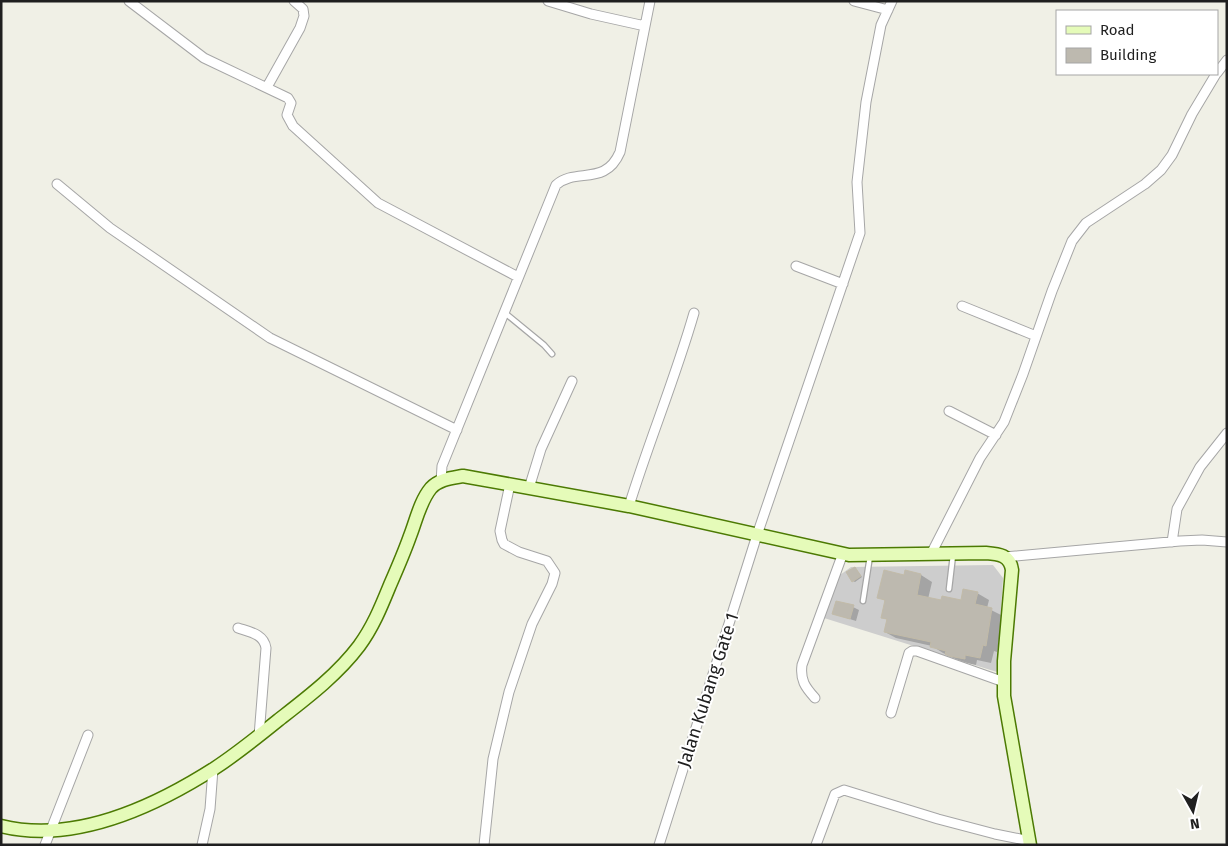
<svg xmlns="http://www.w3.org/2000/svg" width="1228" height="846" font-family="'Fira Sans',sans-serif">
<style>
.religious{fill:#cdcdcd}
.shadow{fill:#0003}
.building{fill:#bdb9af;stroke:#c2bba8}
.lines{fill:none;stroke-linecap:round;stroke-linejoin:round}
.lane-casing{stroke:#a6a6a6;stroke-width:7}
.street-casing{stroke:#a6a6a6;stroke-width:11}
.secondary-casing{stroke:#4c7a03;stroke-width:15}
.lane{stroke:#fff;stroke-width:4.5}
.street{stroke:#fff;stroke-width:9}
.secondary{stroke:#e5fbb9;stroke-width:12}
.labels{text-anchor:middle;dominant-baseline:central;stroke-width:4;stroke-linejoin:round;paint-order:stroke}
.street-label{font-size:18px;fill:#1f1f1f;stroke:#fff}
</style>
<rect width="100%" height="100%" fill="#f0f0e6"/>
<path class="religious" d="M 993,565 L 1003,578 L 997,672 L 824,618 L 840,575 L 851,567 Z"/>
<path class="shadow" d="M 855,568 L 862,577 L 855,582 L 853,581 Z
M 921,575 L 932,582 L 928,599 L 942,602 L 962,601 L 977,593 L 989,600 L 987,608 L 1003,616 L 997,652 L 994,651 L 991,663 L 977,660 L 976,665 L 962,662 L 943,653 L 932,646 L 896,638 L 885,632 L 888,620 L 882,617 L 886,601 L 878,597 L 905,577 Z
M 853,607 L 859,610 L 856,621 L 834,614 Z"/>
<path class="building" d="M 855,567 L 861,576 L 852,582 L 846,572 Z
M 884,570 L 904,575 L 905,570 L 921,574 L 917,595 L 941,600 L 942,596 L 961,600 L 963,589 L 978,592 L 975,604 L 992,608 L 986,646 L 983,645 L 980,658 L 965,655 L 965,659 L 949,656 L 945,654 L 946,651 L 930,647 L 931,642 L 884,632 L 887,619 L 881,618 L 885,600 L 877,598 Z
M 836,601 L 854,605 L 850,619 L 832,614 Z"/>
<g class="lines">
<defs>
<path id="lane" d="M 505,313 L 544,345 L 552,354
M 949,589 L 953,555
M 863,601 L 870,556"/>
<path id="street" d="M 129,1 L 204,58 L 288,98 L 291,103 L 287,115 L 293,126 L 378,203 L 518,277
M 548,1 L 591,14 L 645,26
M 854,1 L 888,10
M 1217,73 L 1227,60
M 267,87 L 300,28 L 304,16 L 303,9 L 294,1
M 57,184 L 110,228 L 270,338 L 457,430
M 796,266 L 843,284
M 962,306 L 1036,336
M 949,411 L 996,435
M 441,482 L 442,466 L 556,185 C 576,167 605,187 620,152 L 650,1
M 529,488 L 541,449 L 572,381
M 629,506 C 649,441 675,379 694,313
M 1172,542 L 1177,509 L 1200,467 L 1227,433
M 931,554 L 980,458 L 1004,422 L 1023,374 L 1052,291 L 1072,241 L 1086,223 L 1145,184 L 1161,170 L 1172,155 L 1192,114 L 1216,74
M 1005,557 L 1180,541 L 1202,540 L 1227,542
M 238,628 C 250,632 264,634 266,648 L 259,736
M 815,698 C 805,687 800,680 802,665 L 843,553
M 891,713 L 909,653 L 912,651 L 917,651 L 1004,682
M 45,845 L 88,735
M 202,845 L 210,809 L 213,769
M 484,845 L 493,759 L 509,692 L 532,624 L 552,584 L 555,573 L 547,561 L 519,552 L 504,544 L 502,540 L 500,531 L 510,484
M 659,845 L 757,535 L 860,233 L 857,182 L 866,102 L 881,25 L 892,1
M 816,845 L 835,794 L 844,790 L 938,819 L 995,834 L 1030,841"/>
<path id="secondary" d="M 1,826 C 74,844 154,807 215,768 C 238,753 260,735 281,718 C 308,697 338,674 359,646 C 373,627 381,607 390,585 C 397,569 404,553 410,536 C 416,521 420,501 431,488 C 439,479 452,478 463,476 L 629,506 L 849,555 L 986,553 C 999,554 1010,555 1012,570 L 1004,661 L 1004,696 L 1030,845"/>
</defs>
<use href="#lane" class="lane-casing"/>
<use href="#street" class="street-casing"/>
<use href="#secondary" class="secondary-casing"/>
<use href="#lane" class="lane"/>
<use href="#street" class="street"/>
<use href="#secondary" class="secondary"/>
</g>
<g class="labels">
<g class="street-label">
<text transform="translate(708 690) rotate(-72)">Jalan Kubang Gate 1</text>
</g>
</g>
<rect width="1228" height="846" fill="none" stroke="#1f1f1f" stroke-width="5"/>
<rect x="1056" y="10" width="162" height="65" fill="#ffffff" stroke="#a5a5a5"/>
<rect x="1066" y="26" width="25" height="8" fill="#e5fbb9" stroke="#a5a5a5"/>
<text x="1100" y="35" font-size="15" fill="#1f1f1f">Road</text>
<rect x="1066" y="48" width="25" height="15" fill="#bdb9af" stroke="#a5a5a5"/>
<text x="1100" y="60" font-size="15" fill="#1f1f1f">Building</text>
<g transform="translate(1193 811) rotate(172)" stroke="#ffffff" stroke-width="4" paint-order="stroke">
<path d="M0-4L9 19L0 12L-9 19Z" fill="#1f1f1f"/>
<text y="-8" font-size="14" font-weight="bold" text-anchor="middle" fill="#1f1f1f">N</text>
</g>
</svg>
